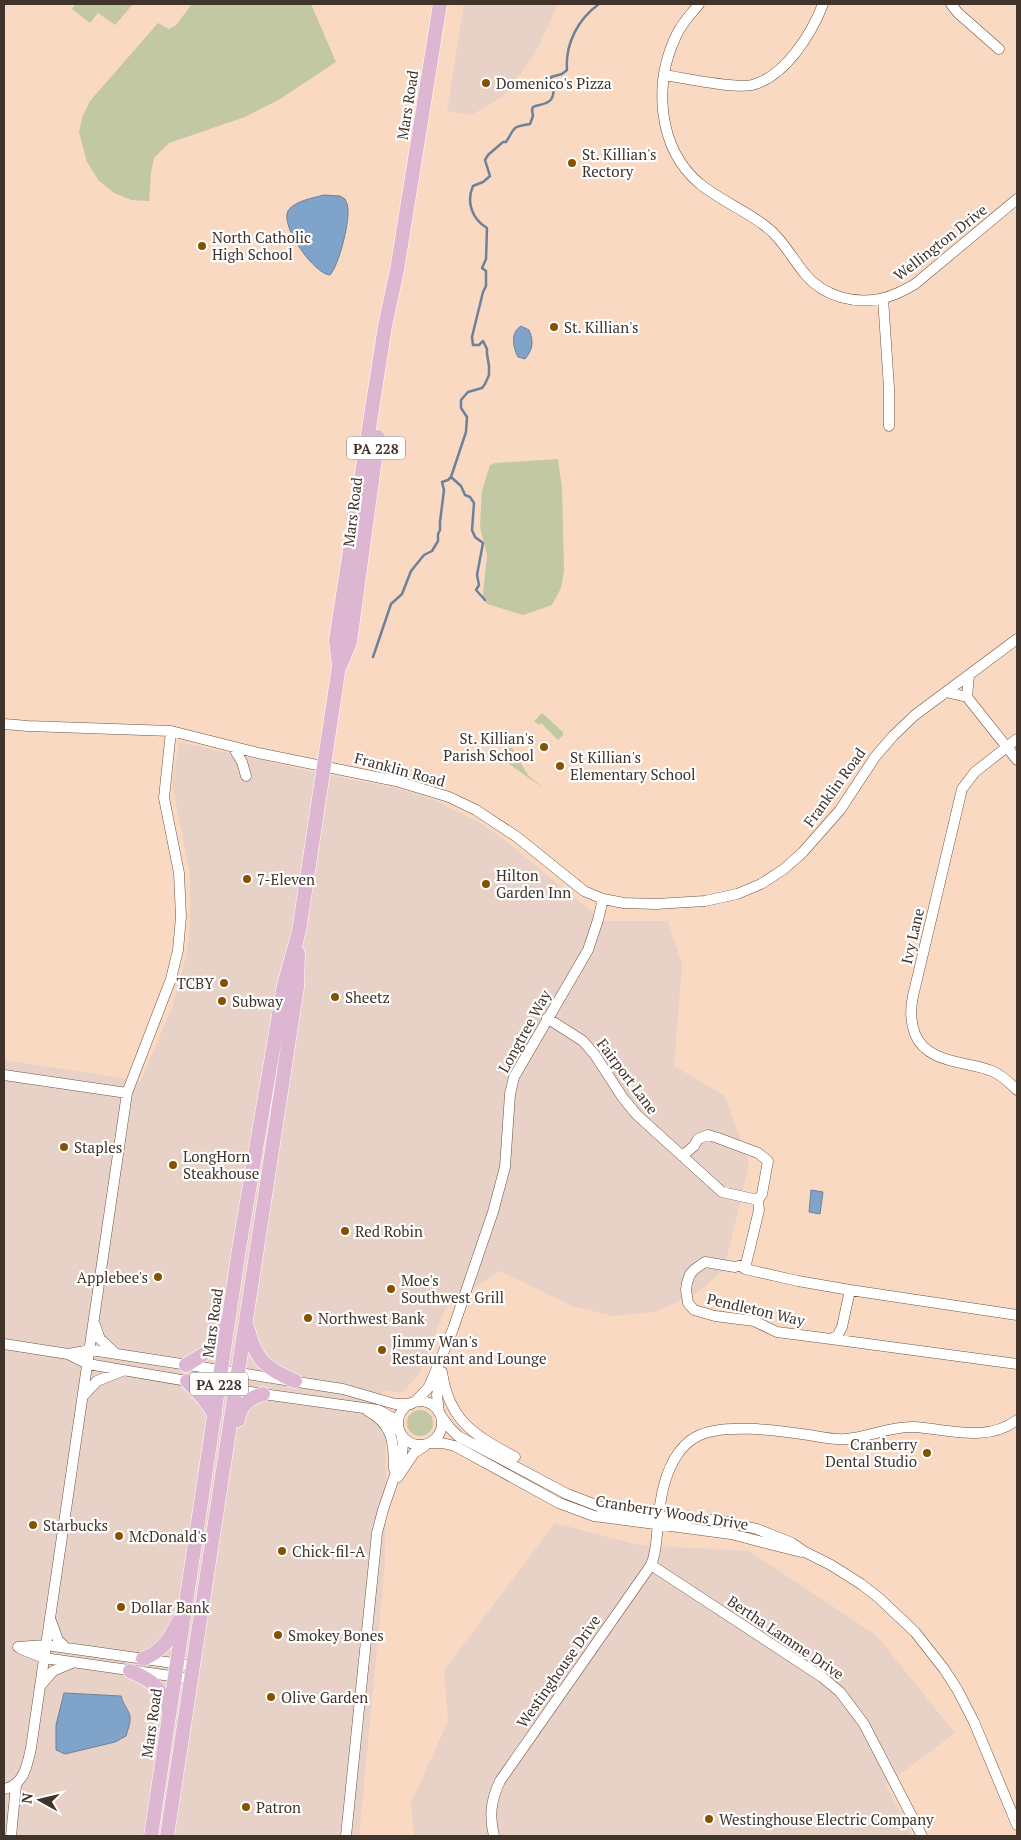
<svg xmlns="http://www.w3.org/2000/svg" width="1021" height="1840" font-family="'PT Serif',serif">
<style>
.commercial{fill:#e8d1c6}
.green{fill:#c2c8a3}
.water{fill:#80a3c9;stroke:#6d8199}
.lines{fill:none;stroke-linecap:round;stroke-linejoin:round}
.stream{stroke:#6d8199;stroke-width:2.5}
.minor-casing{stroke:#6f5340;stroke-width:11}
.major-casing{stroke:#fff;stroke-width:15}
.minor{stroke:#fff;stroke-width:10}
.major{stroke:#ddb6d2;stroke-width:14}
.poi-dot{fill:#875200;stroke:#fff;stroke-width:2}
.labels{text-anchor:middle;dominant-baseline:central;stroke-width:4.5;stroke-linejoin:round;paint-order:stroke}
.shield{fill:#fff;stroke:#79706a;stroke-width:1}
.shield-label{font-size:14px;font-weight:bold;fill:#40332a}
.poi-label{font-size:15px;fill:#40332a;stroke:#fff;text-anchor:start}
.street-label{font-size:15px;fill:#40332a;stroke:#fff}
</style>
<rect width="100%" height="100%" fill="#fad9c3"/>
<path class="commercial" d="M 464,4 L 558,4 L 535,54 L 503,97 L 471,115 L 447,111 Z
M 179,742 L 337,777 L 396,788 L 437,801 L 480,823 L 502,838 L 603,921 L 668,921 L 682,965 L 674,1066 L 725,1096 L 749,1164 L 724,1270 L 694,1295 L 655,1312 L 613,1316 L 572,1306 L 500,1271 L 446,1307 L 419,1374 L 402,1393 L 383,1390 L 376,1419 L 386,1433 L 385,1563 L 359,1836 L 4,1836 L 4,1060 L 141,1081 L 172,1007 L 187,954 L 190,920 L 190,875 L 172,783 Z
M 555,1523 L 638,1545 L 749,1551 L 876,1635 L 955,1733 L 886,1785 L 912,1836 L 414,1836 L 411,1803 L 448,1721 L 444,1670 Z"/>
<path class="green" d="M 81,4 L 133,4 L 115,25 L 98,13 L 90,23 L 72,9 L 75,5 Z
M 192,4 L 311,4 L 336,62 L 280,99 L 245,117 L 169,143 L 154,158 L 151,173 L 149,201 L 131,200 L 114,193 L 99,181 L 87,162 L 79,132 L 82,118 L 90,101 L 158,23 L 169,29 L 176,25 Z
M 558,459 L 562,488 L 564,571 L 561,588 L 552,605 L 523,615 L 487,604 L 483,600 L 483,594 L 487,555 L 480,527 L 482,491 L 490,465 L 496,463 Z
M 542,713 L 563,732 L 563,735 L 558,740 L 541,723 L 539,725 L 534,721 Z
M 504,747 L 512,748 L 528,775 L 543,788 L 502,759 L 501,752 Z
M407 1423a13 13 0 1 1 26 0a13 13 0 1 1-26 0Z"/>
<path class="water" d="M 324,195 L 340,196 L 345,199 C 347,203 348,206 348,210 C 349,224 339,265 330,275 C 314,274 280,226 288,211 C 294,201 313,198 324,195 Z
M 521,326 L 529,330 C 534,342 533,349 525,359 L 518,357 C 513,347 510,333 521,326 Z
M 811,1190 L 823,1192 L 820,1214 L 809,1212 Z
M 64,1693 L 121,1696 C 123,1703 125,1705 128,1711 C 133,1719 128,1728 126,1736 L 115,1742 L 65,1754 L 56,1750 L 56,1725 Z"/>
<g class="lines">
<path class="stream" d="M 485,600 L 476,590 L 479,585 L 477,575 L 483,543 L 475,537 L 472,530 L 474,503 L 470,497 L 465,495 L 461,486 L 451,477 L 466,432 L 467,417 L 461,408 L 461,400 L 468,392 L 482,388 L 485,384 L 489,375 L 489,366 L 487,354 L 487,349 L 483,341 L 479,345 L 473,345 L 472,337 L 483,292 L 486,286 L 486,271 L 482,268 L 486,259 L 487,228 C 472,219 466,202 473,186 L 483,182 L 490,176 L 485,160 L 488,155 L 503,142 L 506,142 C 516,126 512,127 530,124 L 533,116 L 532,110 L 533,107 C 537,105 542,105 546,103 C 557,99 553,86 551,77 L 562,74 L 567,70 C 565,44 578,19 599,4
M 373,657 L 391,604 L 402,594 L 411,571 L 424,555 L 432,551 L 438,541 L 438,534 L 440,530 L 440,522 L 444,490 L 442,482 L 448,480 L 451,477"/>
<defs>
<path id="minor" d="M 699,4 C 692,13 682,23 677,34 C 653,82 657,148 700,184 C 720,200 744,210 764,225 C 782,238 791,257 805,274 C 824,297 856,305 884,298 C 895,295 905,290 915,284 L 1017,199
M 951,4 L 958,13 L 999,49
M 664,75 C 684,78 735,89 752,85 C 785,77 812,33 823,4
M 883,298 L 889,388 L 889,426
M 946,692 L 967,697 L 969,675
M 967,697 L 1017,760
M 4,724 L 28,726 L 171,731 L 258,753 L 396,781 L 449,797 L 476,810 L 517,837 L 584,891 L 603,899 L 624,903 L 656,904 L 705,901 L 737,894 L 761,884 L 784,869 L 803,852 L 840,810 L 875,757 L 893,736 L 915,715 L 1017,639
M 1017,739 L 975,772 L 962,789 L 913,996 C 910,1010 910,1021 915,1034 C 927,1064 967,1061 992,1071 C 1002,1075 1010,1083 1017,1090
M 233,747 L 242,762 L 246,776
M 547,1018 L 583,1041 L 595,1055 L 623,1098 L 637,1115 L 722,1192 L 758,1200 L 759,1210 L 746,1264 L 735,1267 L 705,1262 L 695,1269 L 690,1274 L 687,1283 L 686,1290 L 688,1303 L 694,1310 L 715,1316 L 754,1321 L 777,1332 L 831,1339 L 838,1335 L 842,1327 L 850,1290 L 1017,1315
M 4,1075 L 127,1093
M 682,1156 L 694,1146 L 698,1139 L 708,1135 L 718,1138 L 758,1153 L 768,1161 L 762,1194 L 758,1200
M 741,1266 L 745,1269 L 798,1281 L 850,1290
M 95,1325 L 100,1339 L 115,1353
M 831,1339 L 1017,1364
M 4,1344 L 68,1354 L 88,1364 L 263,1394 L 378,1410 L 391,1417 L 399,1430
M 68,1354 L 91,1350 L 343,1389 L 395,1404 L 411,1404
M 442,1372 C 449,1421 474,1435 515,1457
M 85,1394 L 97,1381 L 122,1371
M398 1423a22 22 0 1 1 44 0a22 22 0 1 1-44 0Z
M 415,1402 L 429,1387 L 453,1329 L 493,1212 L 505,1167 L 510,1094 L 514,1077 L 588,950 L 598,920 L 603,899
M 368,1411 C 393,1424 394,1443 394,1469
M 439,1413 L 437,1395 L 440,1378
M 441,1416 L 450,1428 L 458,1436 L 567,1494 L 601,1507 L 659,1516 L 723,1521 L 757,1529 L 792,1543 L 805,1552 L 831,1565 L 861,1584 L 879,1598 L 915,1632 L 944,1669 L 957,1689 L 974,1722 L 1017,1825
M 430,1443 L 442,1443 L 455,1446 L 559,1503 L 594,1516 L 731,1534 L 801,1552
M 398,1477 L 414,1453 L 426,1445
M 651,1565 L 822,1677 L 840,1692 L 864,1724 L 922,1836
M 51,1621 L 58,1640 L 66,1648
M 18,1647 L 46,1645 L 194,1666
M 21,1649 L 44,1658 L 192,1679
M 42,1684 L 53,1671 L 72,1663
M 4,1789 C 24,1785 27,1766 31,1748 L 127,1093 L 171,979 L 178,950 L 181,917 L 179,873 L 164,798 L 171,731
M 11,1836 L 16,1785
M 346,1836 L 377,1533 L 383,1510 L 402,1454 L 403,1444 L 401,1434
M 494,1836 C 489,1816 491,1800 500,1781 L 651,1565 C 657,1551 656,1539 658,1524 C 660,1499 664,1473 679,1452 C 683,1447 690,1440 696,1437 C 721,1422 781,1431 809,1435 C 821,1437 833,1440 846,1439 C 869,1437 891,1426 914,1427 C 948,1429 987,1443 1017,1420"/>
<path id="major" d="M 340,666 L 350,642 L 378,437
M 248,1329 C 255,1360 267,1369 295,1381
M 186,1365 L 207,1352 L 226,1324
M 187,1381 L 204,1399 L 215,1415
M 238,1420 C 240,1405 249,1398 263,1394
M 143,1659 C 163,1650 168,1642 178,1622
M 130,1671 C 153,1681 161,1687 169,1711
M 151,1836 L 240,1243 L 284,985 L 299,931 L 339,666 L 336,640 L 385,326 L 397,270 L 440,4
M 167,1836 L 297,987 L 298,953"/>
</defs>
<use href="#minor" class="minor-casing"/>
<use href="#major" class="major-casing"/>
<use href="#minor" class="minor"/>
<use href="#major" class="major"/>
</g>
<g class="poi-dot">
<circle cx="486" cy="83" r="5"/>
<circle cx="572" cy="163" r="5"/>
<circle cx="202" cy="246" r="5"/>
<circle cx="554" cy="327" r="5"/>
<circle cx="544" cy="747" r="5"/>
<circle cx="560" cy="766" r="5"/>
<circle cx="247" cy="879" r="5"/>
<circle cx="486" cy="884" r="5"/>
<circle cx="224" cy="983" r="5"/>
<circle cx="335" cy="997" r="5"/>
<circle cx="222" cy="1001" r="5"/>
<circle cx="64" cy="1147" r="5"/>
<circle cx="173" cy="1165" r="5"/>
<circle cx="345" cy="1231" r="5"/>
<circle cx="158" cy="1277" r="5"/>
<circle cx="391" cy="1289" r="5"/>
<circle cx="308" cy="1318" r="5"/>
<circle cx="382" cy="1350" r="5"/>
<circle cx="927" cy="1453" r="5"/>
<circle cx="33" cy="1525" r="5"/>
<circle cx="119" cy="1536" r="5"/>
<circle cx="282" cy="1551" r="5"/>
<circle cx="121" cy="1607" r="5"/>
<circle cx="278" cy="1635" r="5"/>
<circle cx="271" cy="1697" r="5"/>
<circle cx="246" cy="1807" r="5"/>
<circle cx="709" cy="1819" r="5"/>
</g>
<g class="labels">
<g class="shield">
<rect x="347" y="436.5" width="58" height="23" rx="4"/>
<rect x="190" y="1372.5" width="58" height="23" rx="4"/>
</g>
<g class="shield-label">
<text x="376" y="448">PA 228</text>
<text x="219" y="1384">PA 228</text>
</g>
<g class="poi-label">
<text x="496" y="83">Domenico's Pizza</text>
<text x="582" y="154">St. Killian's<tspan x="582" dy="17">Rectory</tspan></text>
<text x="212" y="237">North Catholic<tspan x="212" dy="17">High School</tspan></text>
<text x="564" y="327">St. Killian's</text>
<text x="534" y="738" text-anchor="end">St. Killian's<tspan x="534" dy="17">Parish School</tspan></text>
<text x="570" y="757">St Killian's<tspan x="570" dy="17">Elementary School</tspan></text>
<text x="496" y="875">Hilton<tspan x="496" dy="17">Garden Inn</tspan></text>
<text x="257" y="879">7-Eleven</text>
<text x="214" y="983" text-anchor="end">TCBY</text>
<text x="345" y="997">Sheetz</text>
<text x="232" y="1001">Subway</text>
<text x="74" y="1147">Staples</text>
<text x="183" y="1156">LongHorn<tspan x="183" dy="17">Steakhouse</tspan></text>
<text x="355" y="1231">Red Robin</text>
<text x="148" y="1277" text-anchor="end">Applebee's</text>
<text x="401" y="1280">Moe's<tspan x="401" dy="17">Southwest Grill</tspan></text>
<text x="318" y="1318">Northwest Bank</text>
<text x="392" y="1341">Jimmy Wan's<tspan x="392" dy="17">Restaurant and Lounge</tspan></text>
<text x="917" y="1444" text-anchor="end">Cranberry<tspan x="917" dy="17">Dental Studio</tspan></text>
<text x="43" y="1525">Starbucks</text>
<text x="129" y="1536">McDonald's</text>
<text x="292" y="1551">Chick-fil-A</text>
<text x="131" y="1607">Dollar Bank</text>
<text x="288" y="1635">Smokey Bones</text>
<text x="281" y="1697">Olive Garden</text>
<text x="256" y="1807">Patron</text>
<text x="719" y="1819">Westinghouse Electric Company</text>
</g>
<g class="street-label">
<text transform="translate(407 105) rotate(-81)">Mars Road</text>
<text transform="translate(940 242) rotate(-38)">Wellington Drive</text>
<text transform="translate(352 512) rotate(-83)">Mars Road</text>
<text transform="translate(400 769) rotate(15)">Franklin Road</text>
<text transform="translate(834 787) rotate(-54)">Franklin Road</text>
<text transform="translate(912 936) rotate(-77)">Ivy Lane</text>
<text transform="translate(524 1031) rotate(-61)">Longtree Way</text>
<text transform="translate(628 1076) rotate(53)">Fairport Lane</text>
<text transform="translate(756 1309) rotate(13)">Pendleton Way</text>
<text transform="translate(212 1323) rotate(-82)">Mars Road</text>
<text transform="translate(672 1512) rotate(9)">Cranberry Woods Drive</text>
<text transform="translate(786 1637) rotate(34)">Bertha Lamme Drive</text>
<text transform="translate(558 1671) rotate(-55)">Westinghouse Drive</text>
<text transform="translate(151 1723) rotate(-82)">Mars Road</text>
</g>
</g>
<rect width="1021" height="1840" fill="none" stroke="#40332a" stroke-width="10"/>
<g transform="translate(40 1800) rotate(278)" stroke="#ffffff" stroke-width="4" paint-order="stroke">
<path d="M0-4L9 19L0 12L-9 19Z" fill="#40332a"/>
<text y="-8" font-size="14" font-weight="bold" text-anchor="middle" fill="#40332a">N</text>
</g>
</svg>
